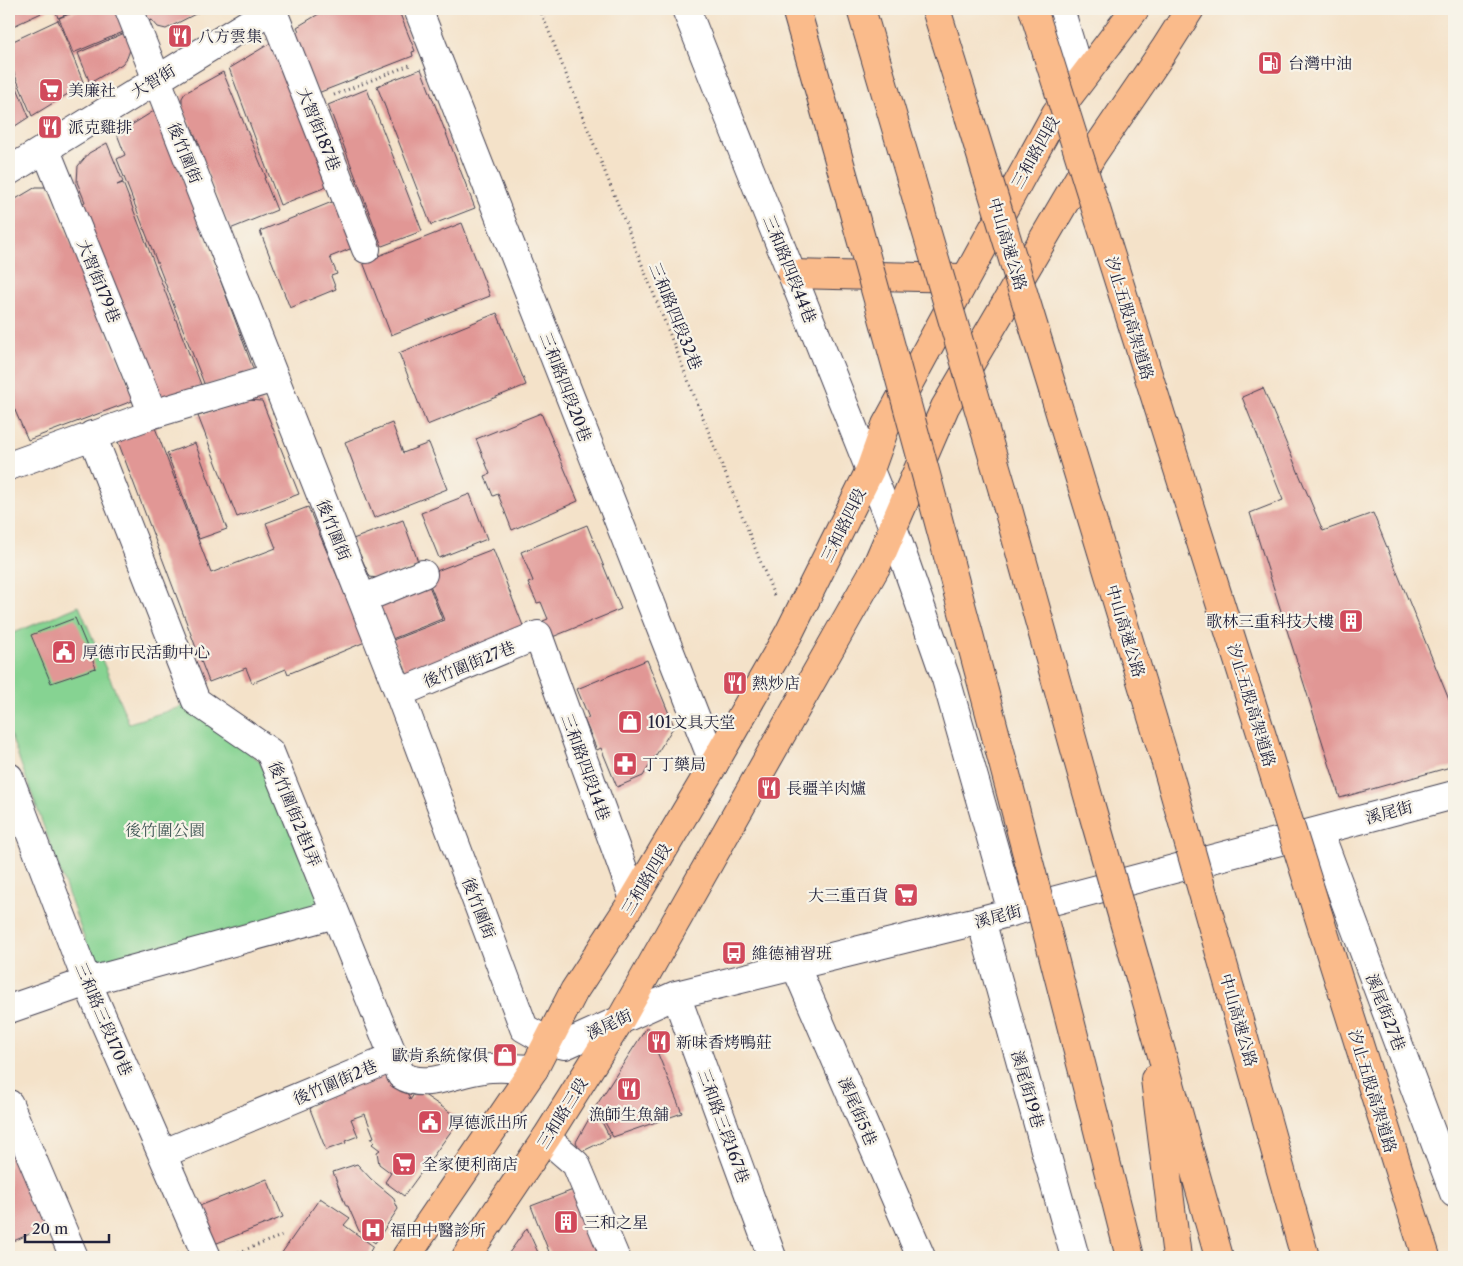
<svg xmlns="http://www.w3.org/2000/svg" width="1463" height="1266" font-family="'Libre Caslon Text','Noto Serif TC',serif">
<style>
.green{fill:#86d392;stroke:#547a66}
.building{fill:#e19795}
.lines{fill:none;stroke-linecap:round;stroke-linejoin:round}
.minor-casing{stroke:#423f50;stroke-width:30}
.major-casing{stroke:#423f50;stroke-width:30}
.highway-casing{stroke:#423f50;stroke-width:30}
.path{stroke:#423f50;stroke-width:3;stroke-dasharray:1 4;stroke-linecap:butt}
.minor{stroke:#fff;stroke-width:28}
.major{stroke:#fabb8b;stroke-width:28}
.highway{stroke:#fabb8b;stroke-width:28}
.highway-bridge-casing{stroke:#423f50;stroke-width:30;stroke-linecap:butt}
.highway-bridge{stroke:#fabb8b;stroke-width:28}
.labels{text-anchor:middle;dominant-baseline:central;stroke-width:4.5;stroke-linejoin:round;paint-order:stroke}
.poi-label{font-size:16px;fill:#22223b;stroke:#f7f3e8;text-anchor:start}
.street-label{font-size:16px;fill:#22223b;stroke:#f7f3e8}
.park-label{font-size:16px;fill:#405755;stroke:#f7f3e8}
</style>
<rect width="100%" height="100%" fill="#f7f3e8"/>
<filter id="ink" filterUnits="userSpaceOnUse"><feTurbulence type="fractalNoise" baseFrequency=".02" numOctaves="2"/><feDisplacementMap in="SourceGraphic" scale="10" xChannelSelector="R" yChannelSelector="G"/><feConvolveMatrix kernelMatrix="1 2 1 2 8 2 1 2 1" color-interpolation-filters="sRGB"/></filter>
<filter id="wash" filterUnits="userSpaceOnUse"><feTurbulence type="fractalNoise" baseFrequency=".0096" numOctaves="4" result="noise"/><feDisplacementMap in="SourceGraphic" scale="20" xChannelSelector="R" yChannelSelector="G"/><feGaussianBlur stdDeviation="1.12" result="paint"/><feColorMatrix in="noise" values="0 0 0 0 0 0 0 0 0 0 0 0 0 0 0 0 0 1.4 0 .05"/><feComposite in="paint" operator="in"/></filter>
<g filter="url(#wash)">
<rect width="100%" height="100%" fill="#f4e2c9"/>
<path class="green" d="M 79,606 L 129,723 L 187,705 L 260,761 L 323,907 L 94,965 L 9,731 L 9,635 Z"/>
<g id="blocks">
<path class="building" d="M 9,9 L 50,9 L 9,28 Z
M 55,9 L 79,9 L 58,18 Z
M 82,9 L 119,9 L 128,30 L 73,53 L 59,18 Z
M 144,9 L 205,9 L 166,29 L 158,27 L 152,20 L 149,21 Z
M 327,9 L 398,9 L 415,51 L 412,52 L 413,56 L 318,93 L 292,35 L 299,31 L 297,27 Z
M 58,20 L 84,84 L 32,116 L 9,61 L 9,43 Z
M 127,32 L 131,47 L 127,58 L 122,64 L 90,83 L 78,53 Z
M 279,38 L 334,184 L 280,205 L 229,68 Z
M 9,68 L 29,117 L 9,130 Z
M 421,69 L 475,208 L 431,225 L 377,86 Z
M 223,72 L 266,177 L 264,178 L 277,210 L 230,229 L 197,147 L 200,146 L 182,107 L 182,98 L 185,93 Z
M 367,89 L 422,231 L 382,246 L 328,105 Z
M 157,109 L 254,371 L 205,386 L 117,159 L 125,155 L 117,134 Z
M 107,143 L 123,182 L 117,185 L 123,183 L 202,387 L 159,398 L 79,205 L 85,202 L 77,182 L 78,166 L 89,153 Z
M 36,187 L 48,187 L 135,400 L 28,440 L 9,397 L 9,203 Z
M 337,200 L 355,247 L 330,257 L 337,274 L 331,276 L 336,289 L 290,308 L 260,231 Z
M 462,223 L 490,296 L 391,335 L 363,262 Z
M 497,313 L 526,385 L 427,425 L 399,353 Z
M 1263,388 L 1323,531 L 1373,513 L 1454,712 L 1454,766 L 1340,798 L 1250,513 L 1283,500 L 1242,397 Z
M 248,400 L 262,401 L 299,494 L 237,517 L 198,416 Z
M 541,413 L 578,501 L 512,530 L 498,494 L 493,496 L 485,476 L 490,474 L 476,439 Z
M 392,423 L 403,453 L 429,443 L 447,489 L 374,518 L 345,442 Z
M 154,425 L 211,573 L 276,548 L 266,523 L 308,507 L 365,642 L 288,674 L 286,669 L 252,683 L 246,668 L 209,682 L 117,439 Z
M 195,443 L 227,529 L 199,539 L 167,453 Z
M 470,494 L 487,539 L 439,558 L 421,513 Z
M 403,520 L 420,567 L 378,578 L 370,577 L 353,539 Z
M 587,525 L 621,609 L 550,638 L 543,621 L 548,619 L 541,602 L 537,603 L 528,583 L 533,581 L 521,552 Z
M 493,549 L 527,636 L 408,679 L 393,640 L 444,620 L 426,575 Z
M 428,583 L 442,619 L 392,639 L 378,603 Z
M 75,618 L 96,668 L 51,683 L 31,635 Z
M 647,660 L 674,726 L 643,776 L 617,787 L 601,748 L 597,750 L 584,719 L 589,718 L 577,689 Z
M 647,1027 L 682,1113 L 613,1137 L 596,1106 Z
M 385,1073 L 389,1083 L 402,1078 L 410,1100 L 417,1090 L 460,1119 L 404,1196 L 385,1182 L 391,1173 L 379,1164 L 377,1152 L 380,1150 L 372,1144 L 374,1142 L 371,1138 L 374,1137 L 365,1114 L 351,1119 L 358,1136 L 345,1141 L 346,1143 L 326,1150 L 310,1109 L 323,1098 Z
M 595,1108 L 610,1138 L 581,1152 L 576,1142 Z
M 9,1137 L 48,1226 L 9,1243 Z
M 357,1164 L 371,1179 L 393,1197 L 398,1209 L 375,1243 L 359,1231 L 348,1206 L 346,1206 L 333,1172 Z
M 267,1179 L 283,1217 L 212,1245 L 197,1207 Z
M 581,1187 L 606,1251 L 590,1257 L 551,1257 L 531,1206 Z
M 320,1198 L 350,1218 L 344,1225 L 373,1246 L 367,1257 L 279,1257 Z
M 527,1228 L 540,1257 L 506,1257 Z"/>
</g>
</g>
<g filter="url(#ink)">
<use href="#blocks" fill-opacity="0" stroke="#423f50" stroke-width="1"/>
<g class="lines">
<defs>
<path id="minor" d="M 129,9 L 399,693 L 524,1028 L 547,1041 L 565,1045 L 676,995 L 981,920 L 1454,795
M 272,9 L 366,249
M 418,9 L 714,764
M 686,9 L 894,530 L 946,679 L 1012,912
M 1060,9 L 1081,79
M 45,148 L 153,414
M 9,171 L 272,9
M 92,435 L 196,701 L 270,752 L 401,1075 C 426,1091 456,1072 483,1069 C 499,1066 517,1069 534,1069
M 9,466 L 153,414 L 274,378
M 362,599 L 423,574
M 399,693 L 538,635 L 634,899
M 9,777 L 87,982 L 207,1257
M 1319,831 L 1454,1193
M 981,920 L 1075,1257
M 795,965 L 921,1257
M 676,995 L 772,1257
M 9,1009 L 87,982 L 335,914
M 9,1104 L 74,1257
M 546,1138 L 576,1164 L 615,1257
M 162,1154 L 392,1058"/>
<path id="major" d="M 792,274 L 962,278
M 406,1257 L 534,1069 L 574,991 L 634,899 L 714,764 L 789,633 L 870,470 L 886,425 L 1056,113 L 1135,9
M 466,1257 L 546,1138 L 622,1017 L 876,567 L 945,407 L 1093,154 L 1164,50 L 1190,9"/>
<path id="highway" d="M 861,9 L 911,179
M 936,9 L 969,116
M 1053,390 L 1165,760
M 1003,491 L 1090,803
M 1143,988 L 1219,1257
M 1231,992 L 1305,1257
M 1155,1079 L 1177,1257"/>
</defs>
<use href="#minor" class="minor-casing"/>
<use href="#major" class="major-casing"/>
<use href="#highway" class="highway-casing"/>
<path class="path" d="M 540,9 L 775,598
M 334,95 L 410,65
M 234,1254 L 284,1235"/>
<use href="#minor" class="minor"/>
<use href="#major" class="major"/>
<use href="#highway" class="highway"/>
<defs>
<path id="highway-bridge" d="M 796,9 C 915,423 1025,839 1130,1257
M 1033,9 L 1426,1257
M 969,116 L 1053,390
M 911,179 L 1003,491
M 1165,760 L 1231,992
M 1090,803 L 1143,988"/>
</defs>
<use href="#highway-bridge" class="highway-bridge-casing"/>
<use href="#highway-bridge" class="highway-bridge"/>
</g>
</g>
<defs>
<symbol id="restaurant-square" viewBox="-11 -11 22 22"><rect x="-9" y="-9" width="18" height="18" rx="4" fill="#d1495b" stroke="#f7f3e8"/><path d="M-5-6h1v4h1v-4h1v4h1v-4h1v5L-1.5 .5V6h-2V.5L-5-1ZM5-6V6H3V1.5H1.5Q1.5-4 5-6Z" fill="#fff"/></symbol>
<symbol id="fuel-square" viewBox="-11 -11 22 22"><rect x="-9" y="-9" width="18" height="18" rx="4" fill="#d1495b" stroke="#f7f3e8"/><path d="M-5.5-6h7V0h2V4h1.3V-2.5L3-4.5l.8-.8L6-3V5H2.5V1h-1V6h-7ZM-4.2-4.7v3.2H.2V-4.7Z" fill="#fff"/></symbol>
<symbol id="supermarket-square" viewBox="-11 -11 22 22"><rect x="-9" y="-9" width="18" height="18" rx="4" fill="#d1495b" stroke="#f7f3e8"/><path d="M-6-5.5h2.5l.6 2H6L4.5 2H-2.5L-4.4-4H-6ZM-1.5 3.2a1.3 1.3 0 1 0 .1 0ZM3 3.2a1.3 1.3 0 1 0 .1 0Z" fill="#fff"/></symbol>
<symbol id="building-square" viewBox="-11 -11 22 22"><rect x="-9" y="-9" width="18" height="18" rx="4" fill="#d1495b" stroke="#f7f3e8"/><path d="M-4-6H4V6H1V3H-1V6H-4ZM-2.5-4.3h1.7v1.8h-1.7ZM.8-4.3h1.7v1.8H.8ZM-2.5-1h1.7V.8h-1.7ZM.8-1h1.7V.8H.8Z" fill="#fff"/></symbol>
<symbol id="civic-square" viewBox="-11 -11 22 22"><rect x="-9" y="-9" width="18" height="18" rx="4" fill="#d1495b" stroke="#f7f3e8"/><path d="M-.6-6.5H3V-4.5H.6V-3L4-1V1h2V6H-6V1h2V-1L-.6-3ZM-1.2 2.5V6h2.4V2.5Z" fill="#fff"/></symbol>
<symbol id="shop-square" viewBox="-11 -11 22 22"><rect x="-9" y="-9" width="18" height="18" rx="4" fill="#d1495b" stroke="#f7f3e8"/><path d="M-5-2.5h2.3a2.7 3.5 0 0 1 5.4 0H5L5.5 6h-11ZM-1.5-2.5h3a1.5 2.3 0 0 0-3 0Z" fill="#fff"/></symbol>
<symbol id="pharmacy-square" viewBox="-11 -11 22 22"><rect x="-9" y="-9" width="18" height="18" rx="4" fill="#d1495b" stroke="#f7f3e8"/><path d="M-2-6h4v4h4v4h-4v4h-4v-4h-4v-4h4Z" fill="#fff"/></symbol>
<symbol id="bus-square" viewBox="-11 -11 22 22"><rect x="-9" y="-9" width="18" height="18" rx="4" fill="#d1495b" stroke="#f7f3e8"/><path d="M-5-6H5V4H4V6H2V4H-2V6H-4V4H-5ZM-3.5-4V0h7V-4ZM-3.5 1.2v1.5H-2V1.2ZM2 1.2v1.5H3.5V1.2Z" fill="#fff"/></symbol>
<symbol id="hospital-square" viewBox="-11 -11 22 22"><rect x="-9" y="-9" width="18" height="18" rx="4" fill="#d1495b" stroke="#f7f3e8"/><path d="M-5-5h3v3.5h4V-5h3V5h-3V1.5h-4V5h-3Z" fill="#fff"/></symbol>
</defs>
<g fill-rule="evenodd">
<use href="#restaurant-square" x="166" y="22" width="28" height="28"/>
<use href="#fuel-square" x="1256" y="49" width="28" height="28"/>
<use href="#supermarket-square" x="37" y="76" width="28" height="28"/>
<use href="#restaurant-square" x="36" y="113" width="28" height="28"/>
<use href="#building-square" x="1337" y="607" width="28" height="28"/>
<use href="#civic-square" x="50" y="638" width="28" height="28"/>
<use href="#restaurant-square" x="721" y="669" width="28" height="28"/>
<use href="#shop-square" x="616" y="708" width="28" height="28"/>
<use href="#pharmacy-square" x="611" y="750" width="28" height="28"/>
<use href="#restaurant-square" x="755" y="774" width="28" height="28"/>
<use href="#supermarket-square" x="892" y="881" width="28" height="28"/>
<use href="#bus-square" x="720" y="939" width="28" height="28"/>
<use href="#restaurant-square" x="645" y="1028" width="28" height="28"/>
<use href="#shop-square" x="491" y="1041" width="28" height="28"/>
<use href="#restaurant-square" x="615" y="1075" width="28" height="28"/>
<use href="#civic-square" x="416" y="1108" width="28" height="28"/>
<use href="#supermarket-square" x="390" y="1150" width="28" height="28"/>
<use href="#building-square" x="552" y="1208" width="28" height="28"/>
<use href="#hospital-square" x="359" y="1216" width="28" height="28"/>
</g>
<g class="labels">
<g class="poi-label">
<text x="198" y="36">八方雲集</text>
<text x="1288" y="63">台灣中油</text>
<text x="68" y="90">美廉社</text>
<text x="68" y="127">派克雞排</text>
<text x="1334" y="621" text-anchor="end">歌林三重科技大樓</text>
<text x="82" y="652">厚德市民活動中心</text>
<text x="752" y="683">熱炒店</text>
<text x="648" y="722">101文具天堂</text>
<text x="642" y="764">丁丁藥局</text>
<text x="786" y="788">長疆羊肉爐</text>
<text x="888" y="895" text-anchor="end">大三重百貨</text>
<text x="752" y="953">維德補習班</text>
<text x="676" y="1042">新味香烤鴨莊</text>
<text x="488" y="1055" text-anchor="end">歐肯系統傢俱</text>
<text x="629" y="1114" text-anchor="middle">漁師生魚舖</text>
<text x="448" y="1122">厚德派出所</text>
<text x="422" y="1164">全家便利商店</text>
<text x="584" y="1222">三和之星</text>
<text x="390" y="1230">福田中醫診所</text>
</g>
<g class="street-label">
<text transform="translate(153 81) rotate(-31)">大智街</text>
<text transform="translate(319 129) rotate(68)">大智街187巷</text>
<text transform="translate(1035 152) rotate(-61)">三和路四段</text>
<text transform="translate(185 153) rotate(68)">後竹圍街</text>
<text transform="translate(1008 244) rotate(73)">中山高速公路</text>
<text transform="translate(790 269) rotate(68)">三和路四段44巷</text>
<text transform="translate(99 281) rotate(68)">大智街179巷</text>
<text transform="translate(676 316) rotate(68)">三和路四段32巷</text>
<text transform="translate(1130 318) rotate(73)">汐止五股高架道路</text>
<text transform="translate(566 387) rotate(69)">三和路四段20巷</text>
<text transform="translate(843 525) rotate(-64)">三和路四段</text>
<text transform="translate(334 530) rotate(68)">後竹圍街</text>
<text transform="translate(1126 631) rotate(73)">中山高速公路</text>
<text transform="translate(469 664) rotate(-22)">後竹圍街27巷</text>
<text transform="translate(1252 705) rotate(73)">汐止五股高架道路</text>
<text transform="translate(586 767) rotate(70)">三和路四段14巷</text>
<text transform="translate(1389 812) rotate(-15)">溪尾街</text>
<text transform="translate(295 814) rotate(68)">後竹圍街2巷1弄</text>
<text transform="translate(646 879) rotate(-59)">三和路四段</text>
<text transform="translate(479 908) rotate(69)">後竹圍街</text>
<text transform="translate(998 916) rotate(-15)">溪尾街</text>
<text transform="translate(1386 1012) rotate(69)">溪尾街27巷</text>
<text transform="translate(104 1019) rotate(67)">三和路三段170巷</text>
<text transform="translate(1239 1020) rotate(74)">中山高速公路</text>
<text transform="translate(609 1024) rotate(-25)">溪尾街</text>
<text transform="translate(335 1082) rotate(-23)">後竹圍街2巷</text>
<text transform="translate(1028 1089) rotate(74)">溪尾街19巷</text>
<text transform="translate(1373 1091) rotate(73)">汐止五股高架道路</text>
<text transform="translate(858 1111) rotate(67)">溪尾街5巷</text>
<text transform="translate(562 1113) rotate(-58)">三和路三段</text>
<text transform="translate(724 1126) rotate(70)">三和路三段167巷</text>
</g>
<g class="park-label">
<text x="165" y="830">後竹圍公園</text>
</g>
</g>
<rect width="1463" height="1266" fill="none" stroke="#f7f3e8" stroke-width="30"/>
<path d="M25 1234v8h84v-8" fill="none" stroke="#22223b" stroke-width="2.5"/>
<text x="32" y="1234" font-size="15" fill="#22223b" stroke="#f7f3e8" stroke-width="4" paint-order="stroke">20 m</text>
</svg>
